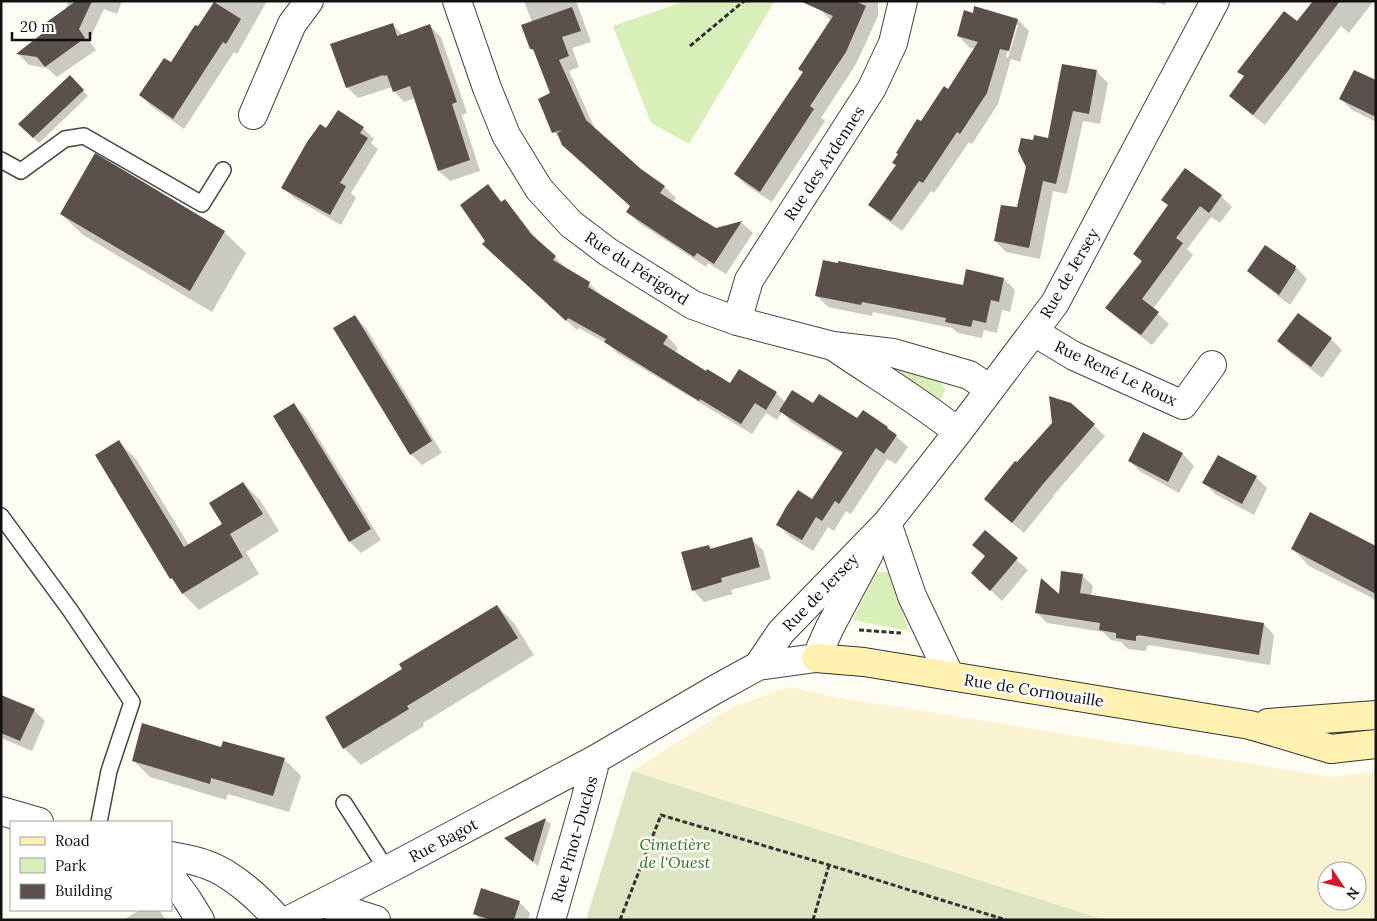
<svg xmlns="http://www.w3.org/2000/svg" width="1377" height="921" font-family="Lora,serif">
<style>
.farmland{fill:#f9f3d1;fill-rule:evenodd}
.green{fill:#d8efb9}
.cemetery{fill:#dce5c1}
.shadow{fill:#0003;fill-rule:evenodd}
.building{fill:#5b514c}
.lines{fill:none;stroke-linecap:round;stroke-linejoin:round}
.lane-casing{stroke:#444;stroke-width:18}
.street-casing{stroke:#444;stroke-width:30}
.secondary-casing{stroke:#333;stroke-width:30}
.path{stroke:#333;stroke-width:3;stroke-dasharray:5 2.5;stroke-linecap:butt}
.lane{stroke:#fff;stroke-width:15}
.street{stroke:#fff;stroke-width:28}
.secondary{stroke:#fff1af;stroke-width:28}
.labels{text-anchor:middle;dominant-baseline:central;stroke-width:5;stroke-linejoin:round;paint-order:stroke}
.street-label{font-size:16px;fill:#111;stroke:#fff}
.park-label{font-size:16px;font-style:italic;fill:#317118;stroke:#fff}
</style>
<rect width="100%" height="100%" fill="#fffcf4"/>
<path class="farmland" d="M 788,687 L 835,697 L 1331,777 L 1376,771 L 1376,920 L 1106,920 L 632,771 L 731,708 ZM 1327,871 L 1357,871 L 1357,901 L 1327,901 Z"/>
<path class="green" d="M 686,1 L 775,1 L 689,144 L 651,123 L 613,26 Z
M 890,365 L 930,375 L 940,381 L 945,390 L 942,397 L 937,402 L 886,369 Z
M 876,572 L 890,572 L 909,631 L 853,620 Z"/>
<path class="cemetery" d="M 632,771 L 1106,920 L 586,920 Z"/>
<path class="shadow" d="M 69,1 L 122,1 L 117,14 L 104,9 L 89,41 L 96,50 L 57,77 L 47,68 L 29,65 L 18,54 L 50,29 L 65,11 Z
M 215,1 L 267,1 L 237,54 L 234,52 L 184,129 L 151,106 L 140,95 L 171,64 L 198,28 Z
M 524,1 L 576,1 L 591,42 L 572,48 L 579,67 L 569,71 L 596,131 L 640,170 L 665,187 L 676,198 L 673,202 L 715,230 L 742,223 L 753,233 L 726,274 L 708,263 L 706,267 L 639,223 L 628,212 L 631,207 L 554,132 L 551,94 L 536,53 L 531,49 L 532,22 Z
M 823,1 L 878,1 L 878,16 L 856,64 L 821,118 L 825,121 L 772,202 L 746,185 L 735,174 L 804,72 L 831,21 L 820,9 Z
M 1150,1 L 1166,1 L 1166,5 Z
M 1315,1 L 1372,1 L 1373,2 L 1349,33 L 1341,26 L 1265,125 L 1242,107 L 1231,96 L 1245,77 L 1239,71 L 1297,22 Z
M 1018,20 L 1029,31 L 1020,62 L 1011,59 L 998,104 L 972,144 L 969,142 L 934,193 L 931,191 L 902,231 L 881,216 L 870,205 L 897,166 L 921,123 L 948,91 L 975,49 L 969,47 L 958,36 ZM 1015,25 L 1018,25 L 1008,58 L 1006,57 Z
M 392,24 L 403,35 L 430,26 L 441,37 L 467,113 L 462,115 L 480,171 L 450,181 L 439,171 L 415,98 L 404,102 L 394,91 L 392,87 L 358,98 L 347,87 Z
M 1097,72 L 1108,83 L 1100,124 L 1083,121 L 1067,194 L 1053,191 L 1040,259 L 1006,252 L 995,241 L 1018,209 L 1034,142 L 1049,139 Z
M 70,77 L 88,96 L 39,143 L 20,125 Z
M 1376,82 L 1376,122 L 1352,110 L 1341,99 Z
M 363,128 L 374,139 L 371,143 L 378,149 L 351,193 L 356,198 L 341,225 L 294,198 L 283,188 L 327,130 Z
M 488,186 L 502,202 L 504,201 L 515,212 L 539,242 L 566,268 L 589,283 L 600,294 L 599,296 L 668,337 L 678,348 L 675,353 L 707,372 L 731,385 L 740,370 L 776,393 L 785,402 L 814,405 L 858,420 L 863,412 L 887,428 L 908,447 L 896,464 L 887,459 L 851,514 L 846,511 L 834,531 L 828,527 L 813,551 L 789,536 L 778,524 L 813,501 L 843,454 L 791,422 L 782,412 L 777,420 L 766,413 L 752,434 L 617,353 L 608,344 L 579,328 L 577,330 L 494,255 L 487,241 Z
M 1221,196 L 1232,207 L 1220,223 L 1211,217 L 1187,249 L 1193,255 L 1153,309 L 1169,324 L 1152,345 L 1118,319 L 1107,308 L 1143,263 L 1135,254 L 1169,206 Z
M 61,214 L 224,232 L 246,253 L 212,312 L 83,235 Z
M 1296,267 L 1307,279 L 1305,281 L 1306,281 L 1290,305 L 1260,282 L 1248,271 Z
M 1004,279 L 1015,290 L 1010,312 L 1002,310 L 997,333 L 984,330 L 982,338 L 958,333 L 952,328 L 873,312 L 872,316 L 828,307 L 817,296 L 964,286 Z
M 1298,315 L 1331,339 L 1342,350 L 1322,378 L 1289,352 L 1278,341 Z
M 355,317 L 366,328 L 442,453 L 422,465 L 411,454 Z
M 1071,404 L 1105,436 L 1053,496 L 1054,496 L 1024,533 L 996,510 L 985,499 Z
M 294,405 L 305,416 L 381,540 L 361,553 L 350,542 L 274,417 Z
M 1144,434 L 1183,454 L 1194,466 L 1179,493 L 1141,472 L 1130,461 Z
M 119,442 L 136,459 L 189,545 L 224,524 L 243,483 L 260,500 L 279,531 L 246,552 L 259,574 L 199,610 L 183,594 L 177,584 L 171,578 Z
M 1256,477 L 1267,488 L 1254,515 L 1215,494 L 1204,483 Z
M 985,532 L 1028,570 L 1002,601 L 984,584 L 986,557 L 974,545 Z
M 751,539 L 763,550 L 771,579 L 731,590 L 733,594 L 704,602 L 693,590 L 709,546 L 713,550 Z
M 1376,548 L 1376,600 L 1309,566 L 1293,549 Z
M 1082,575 L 1093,586 L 1091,596 L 1264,624 L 1274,635 L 1270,665 L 1149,645 L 1148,646 L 1147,646 L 1146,651 L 1128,649 L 1121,642 L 1111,640 L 1103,632 L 1047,623 L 1036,612 L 1060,597 Z
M 497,606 L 514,623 L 534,655 L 423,723 L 424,726 L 361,765 L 344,748 L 326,718 L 404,670 Z
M 1,696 L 34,710 L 45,721 L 32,751 L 1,738 Z
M 222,748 L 284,759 L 301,776 L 289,812 L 228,794 L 226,800 L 150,777 L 133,760 Z
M 546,820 L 551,824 L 538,866 L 506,839 Z
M 519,902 L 530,913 L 528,920 L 480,920 L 474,913 Z
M 140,910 L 159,910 L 166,920 L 123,920 Z"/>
<path class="building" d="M 76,1 L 92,1 L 79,29 L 85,38 L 45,67 L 37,57 L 16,54 L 48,29 L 44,24 Z
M 800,1 L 855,1 L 866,6 L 846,52 L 810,106 L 814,109 L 760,192 L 734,174 L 803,72 L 798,69 L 833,16 Z
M 1313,1 L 1340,1 L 1288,71 L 1253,115 L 1229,96 L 1244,76 L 1237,72 L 1284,11 L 1297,21 Z
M 214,2 L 241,19 L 226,44 L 223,42 L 173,119 L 139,95 L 164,58 L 171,62 L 195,25 L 198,26 Z
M 974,6 L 1018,19 L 1009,51 L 1000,49 L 987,93 L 960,134 L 957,132 L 923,183 L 919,181 L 891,221 L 868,205 L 896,165 L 892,163 L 898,154 L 896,153 L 917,119 L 921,121 L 944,86 L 948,89 L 978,42 L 957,36 L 964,10 L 973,13 Z
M 572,7 L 581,31 L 562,37 L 569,56 L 559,60 L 586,120 L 641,169 L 665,186 L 660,193 L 699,218 L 716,228 L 742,221 L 714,264 L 697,253 L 694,257 L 626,212 L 630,206 L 562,145 L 557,133 L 562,130 L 552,133 L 538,99 L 550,93 L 533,49 L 530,49 L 521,25 Z
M 393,23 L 397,36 L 430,24 L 457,102 L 452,104 L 470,160 L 438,171 L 410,86 L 393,92 L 387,75 L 384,76 L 383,75 L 346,88 L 330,44 Z
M 1062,64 L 1097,70 L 1089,114 L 1073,111 L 1056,184 L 1043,181 L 1029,248 L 994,241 L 1001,205 L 1017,207 L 1026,167 L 1018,151 L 1021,138 L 1033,140 L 1034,135 L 1048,138 Z
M 1354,70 L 1376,80 L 1376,117 L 1339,99 Z
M 70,75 L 84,90 L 33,138 L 18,124 Z
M 338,110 L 364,127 L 360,133 L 368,138 L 340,183 L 346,186 L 330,215 L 281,188 L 307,142 L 320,124 L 326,128 Z
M 95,153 L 225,231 L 190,291 L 60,214 Z
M 1185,168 L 1222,195 L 1209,213 L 1200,206 L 1176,238 L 1183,243 L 1142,299 L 1159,312 L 1141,335 L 1105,308 L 1142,261 L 1133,254 L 1168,205 L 1161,200 Z
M 488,184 L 501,202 L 505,199 L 531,234 L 556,256 L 553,260 L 590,282 L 588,287 L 668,336 L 663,344 L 706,371 L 707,369 L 730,383 L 739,369 L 777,392 L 766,410 L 755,403 L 741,424 L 700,399 L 699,401 L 647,369 L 604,342 L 606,339 L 568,318 L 566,321 L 482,244 L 485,241 L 460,205 Z
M 1265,245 L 1296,266 L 1295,269 L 1296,269 L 1279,295 L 1247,271 Z
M 823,260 L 838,263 L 838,261 L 963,285 L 966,269 L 1004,278 L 999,302 L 991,300 L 986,323 L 973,320 L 971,327 L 945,322 L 946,318 L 862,302 L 861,305 L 815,296 Z
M 1298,313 L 1332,338 L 1311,367 L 1277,341 Z
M 355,315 L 432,441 L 410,455 L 333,328 Z
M 792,390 L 813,403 L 819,394 L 857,418 L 863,410 L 888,427 L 887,428 L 897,435 L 884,454 L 876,448 L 839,504 L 835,501 L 822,521 L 816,517 L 802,540 L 776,525 L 786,507 L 798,490 L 812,499 L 843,452 L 779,411 Z
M 1049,396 L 1071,403 L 1095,424 L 1043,484 L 1012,523 L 984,499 L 1015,461 L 1017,462 L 1052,423 Z
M 294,403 L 371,529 L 349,542 L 273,416 Z
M 1143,432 L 1183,453 L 1168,482 L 1128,461 Z
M 119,440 L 184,547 L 222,524 L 209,503 L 243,482 L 263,514 L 230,534 L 243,557 L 182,594 L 172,578 L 170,579 L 95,455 Z
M 1218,455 L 1257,476 L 1242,504 L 1202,483 Z
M 1310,512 L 1376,546 L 1376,594 L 1291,549 Z
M 985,530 L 1018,558 L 990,591 L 971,573 L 985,556 L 972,545 Z
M 752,537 L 760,567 L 721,578 L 722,582 L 692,591 L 681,552 L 709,545 L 710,549 Z
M 1061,571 L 1083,574 L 1080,593 L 1264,623 L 1259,655 L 1138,635 L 1138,636 L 1136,636 L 1136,641 L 1116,638 L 1116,633 L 1099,630 L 1100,623 L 1035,613 L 1041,578 L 1059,594 Z
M 497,605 L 518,638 L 407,706 L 409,709 L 343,749 L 325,717 L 402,669 L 399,664 Z
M 1,695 L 35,709 L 20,741 L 1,733 Z
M 142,723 L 221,747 L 223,741 L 285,758 L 273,796 L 211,778 L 210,784 L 132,761 Z
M 546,818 L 533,862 L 504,838 Z
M 481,888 L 520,901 L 514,920 L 491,920 L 473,914 Z"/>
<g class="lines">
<defs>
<path id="lane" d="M 1,160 L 21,171 L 65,139 L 84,136 L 202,204 L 223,170
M 1,516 L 70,610 L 132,702 L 109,771 L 99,822
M 344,803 L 387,870"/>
<path id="street" d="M 457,1 L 487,88 L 506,135 L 539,189 L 571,224 L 608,252 L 693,305 L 737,321 L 833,346 L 893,353 L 969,375 L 990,389
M 253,115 L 292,24 L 309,1
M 737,321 L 749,280 L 872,88 L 893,43 L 903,1
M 1034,332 L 1074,356 L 1183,405 L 1212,365
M 836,348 C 877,376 919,401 958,432
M 887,523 L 912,596 L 950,676
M 758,666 L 781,632 L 887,523 L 958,432 L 1055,303 L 1215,1
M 1,811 L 39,822
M 171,856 C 182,858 194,860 205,864 C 232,873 260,899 278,920
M 171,877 L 187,899 L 200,920
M 323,903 L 376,920
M 289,920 L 387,870 L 596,759 L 716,689 L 758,666 L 816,658 L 830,627 L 869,554
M 551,920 L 585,801 L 596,759"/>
<path id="secondary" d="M 816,658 L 864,662 L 1250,725 L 1331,749 L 1376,744
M 1268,723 L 1376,715"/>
</defs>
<use href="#lane" class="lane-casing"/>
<use href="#street" class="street-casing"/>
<use href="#secondary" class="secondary-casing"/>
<path class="path" d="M 690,46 L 744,1
M 859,630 L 901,633
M 620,920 L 661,815 L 829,865 L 1006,920
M 813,920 L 829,865"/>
<use href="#lane" class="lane"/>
<use href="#street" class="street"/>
<use href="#secondary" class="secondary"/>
</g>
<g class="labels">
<g class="street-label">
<text transform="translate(824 163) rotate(-57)">Rue des Ardennes</text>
<text transform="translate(637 268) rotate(33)">Rue du Périgord</text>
<text transform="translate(1069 273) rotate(-60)">Rue de Jersey</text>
<text transform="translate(1116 373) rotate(25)">Rue René Le Roux</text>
<text transform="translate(820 592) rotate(-46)">Rue de Jersey</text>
<text transform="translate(1034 690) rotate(9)">Rue de Cornouaille</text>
<text transform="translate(574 839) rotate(-74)">Rue Pinot-Duclos</text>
<text transform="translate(443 840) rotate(-28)">Rue Bagot</text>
</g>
<g class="park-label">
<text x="675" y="844">Cimetière<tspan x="675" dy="18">de l'Ouest</tspan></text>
</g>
</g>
<rect width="1377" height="921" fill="none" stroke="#111111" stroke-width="5"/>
<rect x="10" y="821" width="162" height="90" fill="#ffffff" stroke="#a0a0a0"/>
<rect x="20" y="837" width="25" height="8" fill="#fff1af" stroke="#a0a0a0"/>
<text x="55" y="846" font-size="15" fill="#111111">Road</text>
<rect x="20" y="858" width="25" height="15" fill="#d8efb9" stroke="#a0a0a0"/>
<text x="55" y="871" font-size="15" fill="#111111">Park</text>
<rect x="20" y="884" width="25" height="15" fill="#5b514c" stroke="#a0a0a0"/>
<text x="55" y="896" font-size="15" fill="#111111">Building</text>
<g transform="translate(1342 886) rotate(125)"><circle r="24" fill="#ffffff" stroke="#a0a0a0"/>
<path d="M0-4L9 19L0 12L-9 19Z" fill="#d1192e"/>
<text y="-8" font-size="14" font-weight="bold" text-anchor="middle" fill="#111111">N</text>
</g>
<path d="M12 32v8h78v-8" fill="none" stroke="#111111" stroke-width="2.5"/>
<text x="20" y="32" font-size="15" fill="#111111" stroke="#ffffff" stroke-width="4" paint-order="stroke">20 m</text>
</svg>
